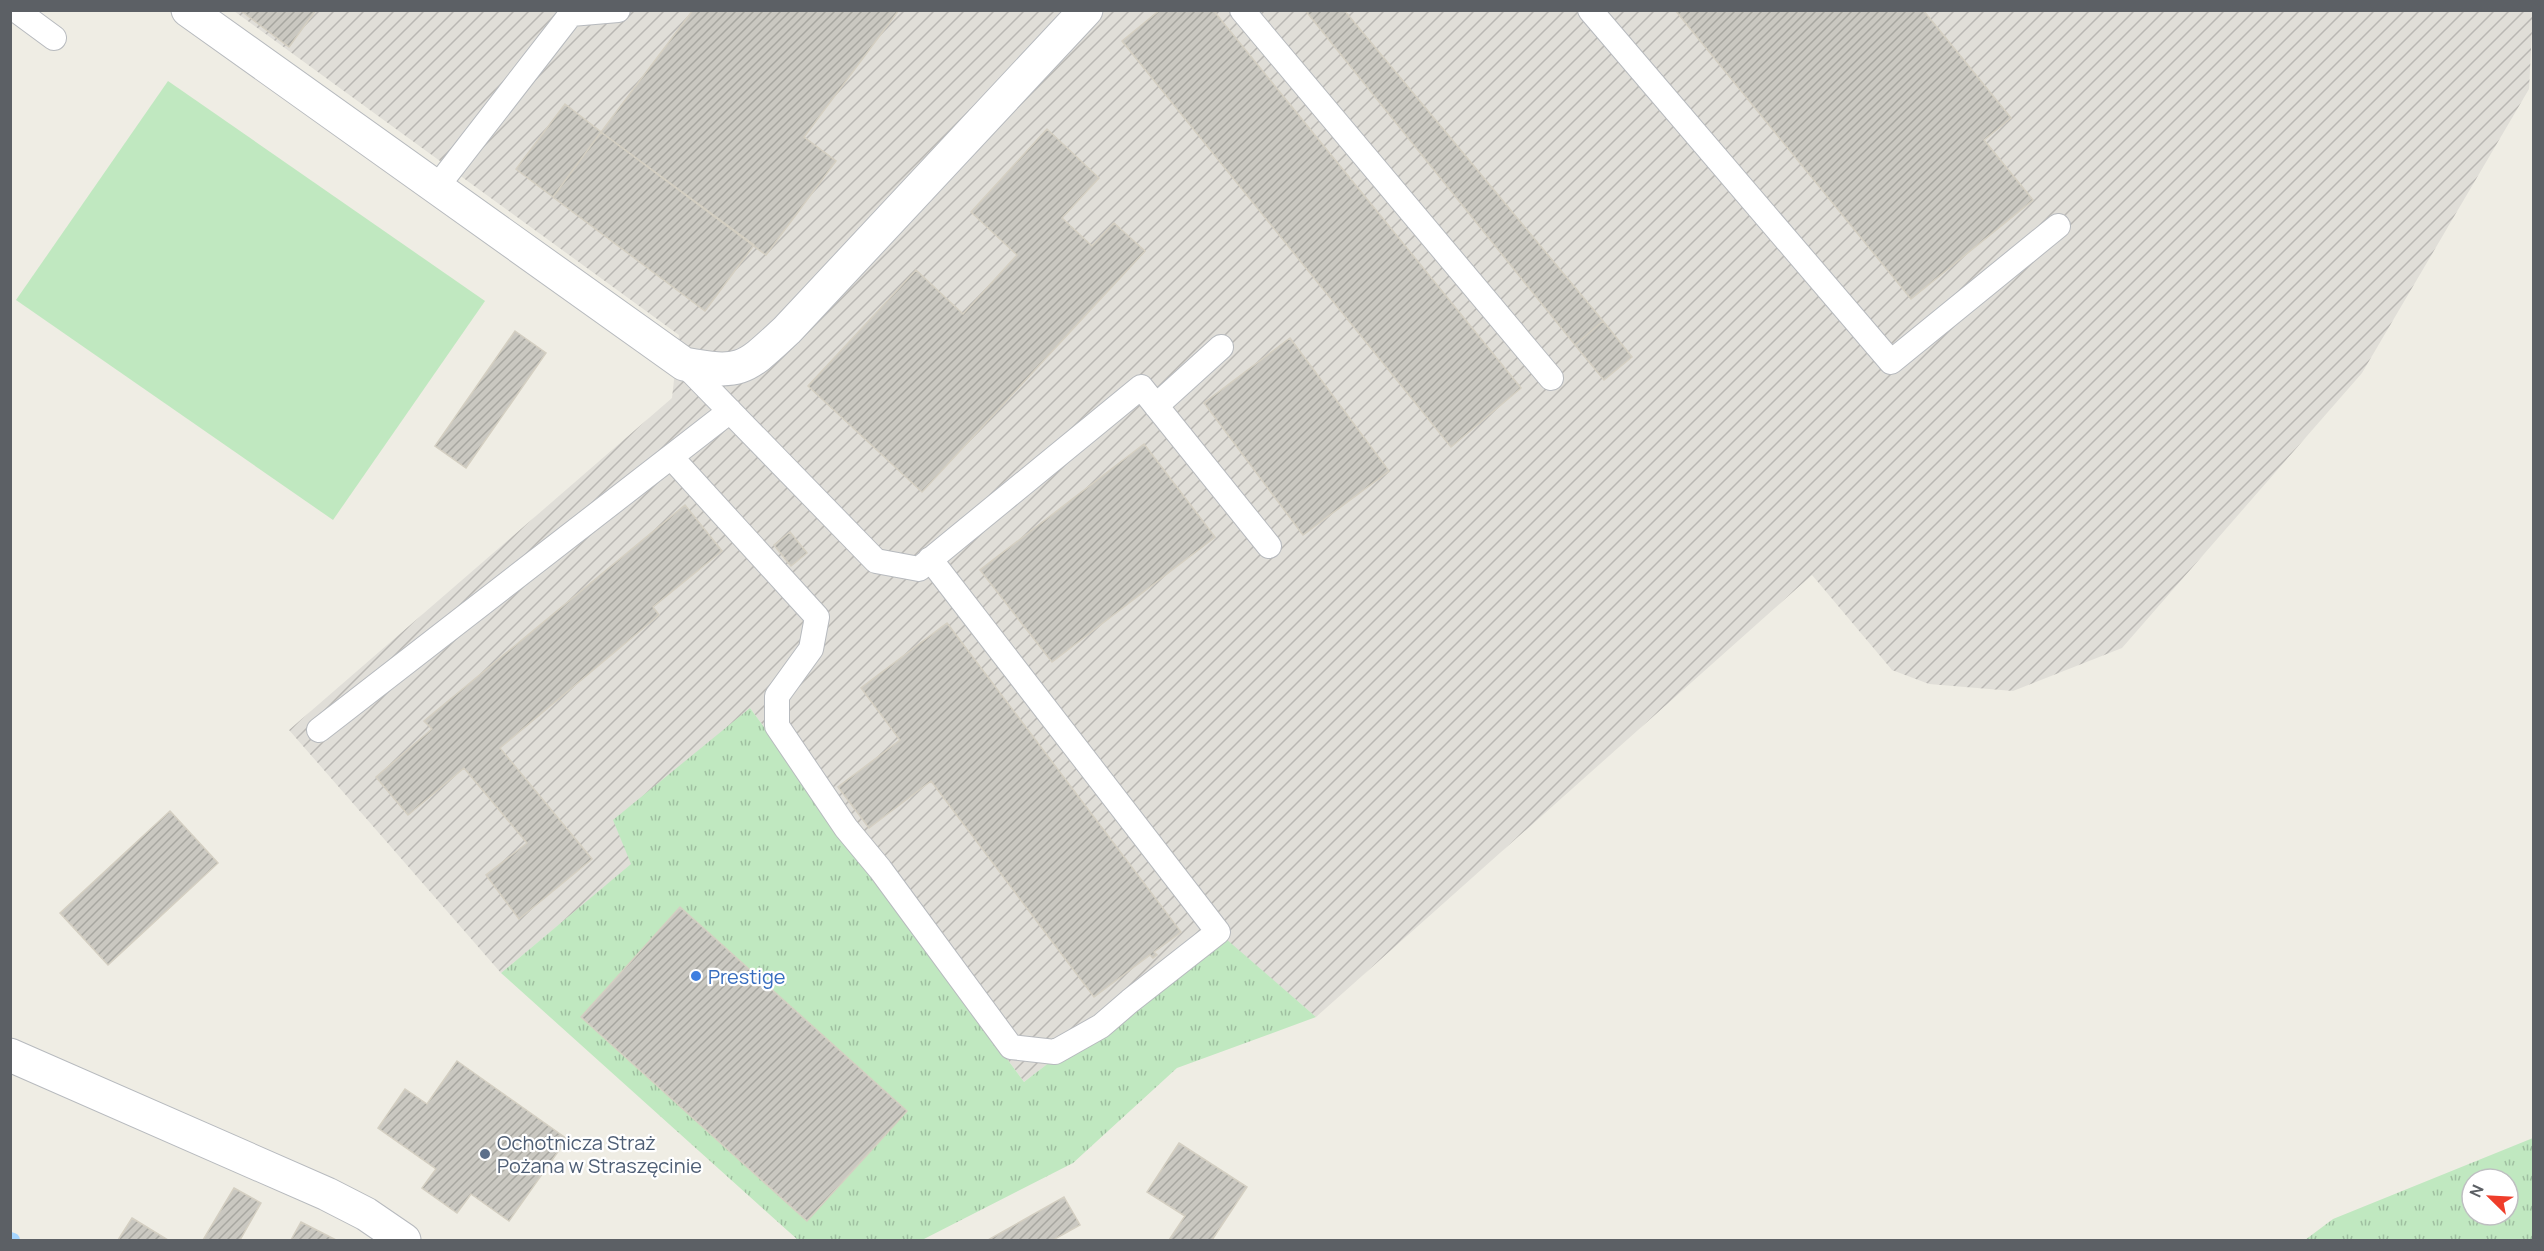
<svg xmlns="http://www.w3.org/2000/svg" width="2544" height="1251" font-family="Manrope,sans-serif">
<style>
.industrial{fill:url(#industrial-furrows)}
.grass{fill:url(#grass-tufts);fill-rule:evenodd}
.park{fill:#c0e8c0}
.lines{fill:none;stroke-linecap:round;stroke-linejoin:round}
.stream{stroke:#a4d5ff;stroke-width:14}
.building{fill:url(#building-hatch);stroke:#d4cfc2;stroke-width:1.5}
.service-casing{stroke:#b7babe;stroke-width:26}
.minor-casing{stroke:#b7babe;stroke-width:35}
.service{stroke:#fff;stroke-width:24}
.minor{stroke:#fff;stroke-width:33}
.shop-dot{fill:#3f7fe0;stroke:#fff;stroke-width:2}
.service-dot{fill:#5c6f8a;stroke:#fff;stroke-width:2}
.labels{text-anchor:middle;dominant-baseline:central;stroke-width:4.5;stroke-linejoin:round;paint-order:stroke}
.shop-label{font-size:20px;fill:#366cbe;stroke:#fff;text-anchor:start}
.service-label{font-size:20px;fill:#4e5e75;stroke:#fff;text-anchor:start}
</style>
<defs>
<pattern id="industrial-furrows" width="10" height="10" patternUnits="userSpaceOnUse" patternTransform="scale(1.5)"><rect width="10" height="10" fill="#e0ded8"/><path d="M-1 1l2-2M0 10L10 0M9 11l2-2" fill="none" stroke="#b9b7b3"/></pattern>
<pattern id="grass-tufts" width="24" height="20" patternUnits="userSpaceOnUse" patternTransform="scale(1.5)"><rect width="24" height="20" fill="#c0e8c0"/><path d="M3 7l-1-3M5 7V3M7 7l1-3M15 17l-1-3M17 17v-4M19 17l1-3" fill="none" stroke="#9fbfa0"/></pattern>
<pattern id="building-hatch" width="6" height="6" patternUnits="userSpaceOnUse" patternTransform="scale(1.5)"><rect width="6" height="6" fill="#cac8c1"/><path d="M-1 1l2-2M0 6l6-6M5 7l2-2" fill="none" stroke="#a7a6a0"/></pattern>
</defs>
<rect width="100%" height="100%" fill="#efede4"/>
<path class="industrial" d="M 2533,10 L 2529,89 L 2362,373 L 2122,648 L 2013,691 L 1929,684 L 1892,670 L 1812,575 L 1316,1017 L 1218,933 L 1024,1082 L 750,708 L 632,864 L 501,973 L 289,730 L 672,398 L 679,335 L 234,11 Z"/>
<path class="grass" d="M 750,708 L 1024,1082 L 1218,932 L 1316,1017 L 1177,1068 L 1073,1163 L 922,1240 L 798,1240 L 501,973 L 631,864 L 613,820 Z
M 2533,1138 L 2533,1240 L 2305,1240 L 2333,1219 ZM 2472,1179 L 2508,1179 L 2508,1215 L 2472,1215 Z"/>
<path class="park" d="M 168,81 L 485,301 L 333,520 L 16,300 Z"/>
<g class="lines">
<path class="stream" d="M 10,1239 L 13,1240"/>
</g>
<path class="building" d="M 240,10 L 316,10 L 289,47 Z
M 693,10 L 899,10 L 804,137 L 836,161 L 766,255 L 601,132 Z
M 1160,10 L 1213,10 L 1521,388 L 1451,447 L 1122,41 Z
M 1305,10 L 1344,10 L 1603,321 L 1575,345 Z
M 1675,10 L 1923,10 L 2011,118 L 1984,140 L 2033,200 L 1911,299 Z
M 565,104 L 601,132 L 553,197 L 516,169 Z
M 1047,129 L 1099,178 L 1062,218 L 1092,246 L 1114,223 L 1145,251 L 922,492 L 808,386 L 916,270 L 963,314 L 1017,255 L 971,212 Z
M 601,132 L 754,245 L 705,311 L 553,197 Z
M 1603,321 L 1632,357 L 1604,380 L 1575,345 Z
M 515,331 L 546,353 L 466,468 L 435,446 Z
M 1290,338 L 1389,471 L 1303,535 L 1204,403 Z
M 1144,444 L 1215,537 L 1052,662 L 980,570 Z
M 685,505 L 722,551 L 653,607 L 659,615 L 500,748 L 592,859 L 519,919 L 486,875 L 527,843 L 464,768 L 408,815 L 376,777 L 432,729 L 424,721 Z
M 790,532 L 807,553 L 791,566 L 774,545 Z
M 947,623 L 1181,932 L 1154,952 L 1157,955 L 1153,958 L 1150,955 L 1094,997 L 931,781 L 869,828 L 838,787 L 900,740 L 861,688 Z
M 170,811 L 218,863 L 108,965 L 60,913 Z
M 680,907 L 907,1111 L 807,1221 L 581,1017 Z
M 457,1061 L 567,1139 L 509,1221 L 471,1194 L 457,1213 L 422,1188 L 436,1169 L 378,1128 L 405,1089 L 427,1104 Z
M 1179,1143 L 1247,1187 L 1212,1240 L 1169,1240 L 1185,1216 L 1147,1192 Z
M 234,1188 L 261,1203 L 240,1240 L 203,1240 Z
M 1064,1197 L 1080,1225 L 1053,1240 L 988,1240 Z
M 132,1218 L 168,1240 L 118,1240 Z
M 301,1222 L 336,1240 L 291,1240 Z"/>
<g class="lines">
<defs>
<path id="service" d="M 16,10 L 54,38
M 1242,10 L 1551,378
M 1590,10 L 1891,362 L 2058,226
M 436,188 L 571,14 L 618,10
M 684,364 L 876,561 L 919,569 L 1141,387 L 1269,546
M 1156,406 L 1221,347
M 671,457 L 817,617 L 811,649 L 777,696 L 777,726 L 846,828 L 880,869 L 1011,1047 L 1055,1052 L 1101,1026 L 1130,1001 L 1218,932 L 930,559
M 319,730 L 730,411"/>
<path id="minor" d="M 188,10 L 684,364 C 742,375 745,369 787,330 L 1086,10
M 10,1055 L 327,1194 L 366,1214 L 404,1240"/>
</defs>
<use href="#service" class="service-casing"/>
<use href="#minor" class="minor-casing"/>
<use href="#service" class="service"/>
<use href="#minor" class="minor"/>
</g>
<circle class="shop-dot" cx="696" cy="976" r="6"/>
<circle class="service-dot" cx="485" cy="1154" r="6"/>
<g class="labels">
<g class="shop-label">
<text x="708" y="976">Prestige</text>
</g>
<g class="service-label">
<text x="497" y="1142">Ochotnicza Straż<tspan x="497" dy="23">Pożana w Straszęcinie</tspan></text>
</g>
</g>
<rect width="2544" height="1251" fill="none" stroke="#5c6065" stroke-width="24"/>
<g transform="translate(2490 1197) rotate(294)"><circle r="28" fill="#ffffff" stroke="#bebfc1" stroke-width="1.5"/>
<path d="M0-4.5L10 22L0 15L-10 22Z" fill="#ef3d2a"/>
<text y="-9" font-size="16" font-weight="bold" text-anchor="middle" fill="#5c6065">N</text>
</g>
</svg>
